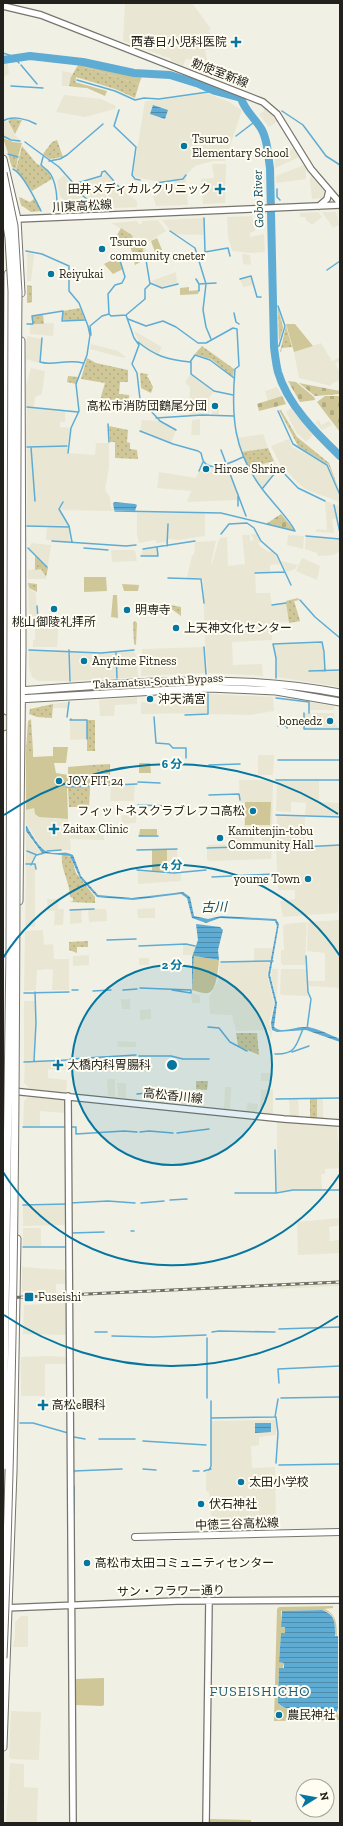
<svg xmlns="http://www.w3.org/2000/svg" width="343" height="1826" font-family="'Zilla Slab','Noto Sans JP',serif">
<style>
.built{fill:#e9e7d3}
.grass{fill:url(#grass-dots)}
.cemetery{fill:url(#cemetery-stones)}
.green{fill:#cfc797}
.water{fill:url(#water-rules)}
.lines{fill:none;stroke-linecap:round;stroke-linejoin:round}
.stream{stroke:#5eacd4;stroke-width:1.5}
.river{stroke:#5eacd4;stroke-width:8}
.secondary-casing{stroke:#77756b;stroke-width:8}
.primary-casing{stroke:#77756b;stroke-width:8}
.highway-casing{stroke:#77756b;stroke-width:9}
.secondary{stroke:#fff;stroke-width:5.5}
.primary{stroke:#fff;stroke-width:6}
.highway{stroke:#fff;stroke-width:7}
.rail-casing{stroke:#6f6e67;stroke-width:3}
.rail{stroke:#fffdf1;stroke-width:1.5;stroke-dasharray:4.5;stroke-linecap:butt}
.highway-bridge-casing{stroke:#77756b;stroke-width:9;stroke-linecap:butt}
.highway-bridge{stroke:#fff;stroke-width:7}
.ring{fill:none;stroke:#0576a0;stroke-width:2}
.poi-dot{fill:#0576a0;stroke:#fffdf1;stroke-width:1.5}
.labels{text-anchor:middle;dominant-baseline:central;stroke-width:4;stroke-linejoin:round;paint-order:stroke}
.poi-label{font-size:12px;fill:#22211d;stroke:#fffdf1;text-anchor:start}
.street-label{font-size:12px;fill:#22211d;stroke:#fffdf1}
.water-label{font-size:13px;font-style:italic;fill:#084b66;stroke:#fffdf1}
.quarter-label{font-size:14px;letter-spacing:1px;fill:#175977;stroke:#fffdf1}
.centre{fill:#0576a0;stroke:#fffdf1;stroke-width:2}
.ring-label{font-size:12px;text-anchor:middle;font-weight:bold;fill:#0576a0;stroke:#fffdf1;stroke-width:4;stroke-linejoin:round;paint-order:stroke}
</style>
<defs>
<pattern id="grass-dots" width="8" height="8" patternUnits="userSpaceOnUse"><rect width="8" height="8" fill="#cfc797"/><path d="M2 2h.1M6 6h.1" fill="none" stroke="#b1ab82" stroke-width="1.8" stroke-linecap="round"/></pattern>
<pattern id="cemetery-stones" width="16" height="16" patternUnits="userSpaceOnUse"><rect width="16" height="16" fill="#cfc797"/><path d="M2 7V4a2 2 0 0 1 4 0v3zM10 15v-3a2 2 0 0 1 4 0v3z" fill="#b1ab82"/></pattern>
<pattern id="water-rules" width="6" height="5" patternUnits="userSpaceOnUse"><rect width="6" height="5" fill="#5eacd4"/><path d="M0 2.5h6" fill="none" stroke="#4d8cab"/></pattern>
</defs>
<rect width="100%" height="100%" fill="#f1f0e4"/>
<path class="built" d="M 125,3 L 192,3 L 211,29 L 209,30 L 215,48 L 205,50 L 207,60 L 186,59 L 183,66 L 171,61 L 171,59 L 123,41 Z
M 7,61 L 9,73 L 3,78 L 3,62 Z
M 62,71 L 73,73 L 69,86 L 62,86 Z
M 207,93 L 229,102 L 242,110 L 225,161 L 213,161 L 195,166 L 183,178 L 158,182 L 136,177 L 133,174 L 145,101 L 160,100 Z
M 64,95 L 101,99 L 116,106 L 115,109 L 85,117 L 56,112 Z
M 265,108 L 278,121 L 269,127 L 259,114 L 264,111 L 263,109 Z
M 6,119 L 15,135 L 21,141 L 10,139 L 3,136 L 3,121 Z
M 294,148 L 299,157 L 275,168 L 274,156 Z
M 212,164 L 226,164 L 225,203 L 203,204 L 201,179 L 214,178 Z
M 304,165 L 306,168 L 306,179 L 276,183 L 276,176 Z
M 105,172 L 115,184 L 137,201 L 137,207 L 100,209 L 76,188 L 74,184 L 99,178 L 103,176 Z
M 64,175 L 76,191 L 98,209 L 71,210 L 60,196 L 57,181 Z
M 311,176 L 324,191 L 322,198 L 312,199 L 310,181 Z
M 186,178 L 188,205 L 156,206 L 152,193 L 164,183 L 183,180 Z
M 318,212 L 322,217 L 312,225 L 305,219 L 306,217 L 300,217 L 300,213 Z
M 322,212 L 336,212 L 339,225 L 333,228 Z
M 252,216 L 255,231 L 250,233 L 250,237 L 264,234 L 265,252 L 249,253 L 232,251 L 228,237 L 227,217 Z
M 204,218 L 203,235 L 173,234 L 162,220 Z
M 158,220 L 166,231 L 145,244 L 147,258 L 144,260 L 143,247 L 129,244 L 133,236 L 111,223 L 137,221 L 139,224 L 142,224 L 142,221 Z
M 27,253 L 34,254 L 31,281 L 27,281 Z
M 242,254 L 250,255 L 251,265 L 243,264 Z
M 176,272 L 177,283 L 160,287 L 151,281 Z
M 251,277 L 253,285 L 243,287 L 240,279 Z
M 54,323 L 53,336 L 30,334 L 30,324 Z
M 134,331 L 162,347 L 158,355 L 139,342 Z
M 27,336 L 42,339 L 39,363 L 26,359 Z
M 321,343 L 332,361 L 340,357 L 340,361 L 335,364 L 340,372 L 340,380 L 331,384 L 331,386 L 299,378 L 294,352 Z
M 91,344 L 118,351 L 126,357 L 124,358 L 90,349 Z
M 31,368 L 45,371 L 42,394 L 35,397 L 34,407 L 26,406 L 26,385 Z
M 191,373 L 214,391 L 209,398 L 209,415 L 189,416 L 190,387 L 185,382 Z
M 277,387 L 282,396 L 268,401 L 265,391 Z
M 212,402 L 219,402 L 219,415 L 212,414 Z
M 27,407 L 65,410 L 65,422 L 60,422 L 60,427 L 71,428 L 67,445 L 26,446 Z
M 291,408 L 313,435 L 306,442 L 296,432 L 286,412 Z
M 200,419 L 200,435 L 191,435 L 192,420 Z
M 142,420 L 159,421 L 176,430 L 171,443 L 140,431 Z
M 319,420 L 321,425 L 329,421 L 332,425 L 322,430 L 315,422 Z
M 263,434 L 268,448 L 242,452 L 237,438 Z
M 289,439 L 292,447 L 321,461 L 326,465 L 340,496 L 340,502 L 307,490 L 299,484 L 280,464 L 271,446 Z
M 96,443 L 109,443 L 109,467 L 105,490 L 110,497 L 111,507 L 114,511 L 60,510 L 62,502 L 59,510 L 68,526 L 27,525 L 27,447 L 31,450 L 32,460 L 32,447 L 67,446 L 68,453 L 95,455 Z
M 274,461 L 279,467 L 262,488 L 249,468 Z
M 228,465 L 238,494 L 237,500 L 187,502 L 191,491 L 157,488 L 159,472 L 196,478 L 199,471 L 211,472 L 212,467 Z
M 325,501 L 340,506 L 340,519 L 332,519 L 334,533 L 316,532 L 316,529 L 327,530 Z
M 137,513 L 205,513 L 205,536 L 179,540 L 168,539 L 168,524 L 167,542 L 156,543 L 156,540 L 139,543 L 137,535 Z
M 47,527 L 69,527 L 70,542 L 46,540 Z
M 251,534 L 257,534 L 261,541 L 258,544 L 261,547 L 269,552 L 272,550 L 281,564 L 270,565 L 270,572 L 255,572 L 256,593 L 270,593 L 272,605 L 286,603 L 286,601 L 298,598 L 299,600 L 294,601 L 300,621 L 273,623 L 272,640 L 232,642 L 233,665 L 262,664 L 263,676 L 208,673 L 205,642 L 203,580 L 201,578 L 187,578 L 192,555 L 194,555 L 195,542 L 216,541 L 211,564 L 212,564 L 218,542 L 220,538 L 227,537 L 228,566 L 245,564 L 242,535 L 250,535 L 250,541 L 254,540 Z
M 288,535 L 304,536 L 303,549 L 287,545 Z
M 306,536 L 339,539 L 340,551 L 334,555 L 318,556 L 317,553 L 305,549 Z
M 31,543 L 51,545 L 48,566 L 29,548 Z
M 157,547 L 157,556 L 141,556 L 143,549 Z
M 111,550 L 135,550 L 137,561 L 112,562 Z
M 302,558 L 320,566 L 317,580 L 296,571 Z
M 281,561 L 298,565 L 295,569 L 287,572 Z
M 41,569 L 47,579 L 28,579 L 28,570 Z
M 28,588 L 36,593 L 37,618 L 59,619 L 57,647 L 33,647 L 33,640 L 35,640 L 35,625 L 33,625 L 33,616 L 29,616 Z
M 321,643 L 324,657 L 324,671 L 309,672 L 340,671 L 340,687 L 276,677 L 276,656 L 273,645 Z
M 204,647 L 206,673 L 141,676 L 142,649 Z
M 29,650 L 68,651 L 69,681 L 38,681 L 32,677 L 29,668 Z
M 70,651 L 102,653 L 134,651 L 137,658 L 138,677 L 71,681 Z
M 207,694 L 207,713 L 141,714 L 141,702 L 158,704 L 159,695 Z
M 209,694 L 273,697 L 274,711 L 249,715 L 209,714 Z
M 137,697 L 137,704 L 115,705 L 114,716 L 100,716 L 99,700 Z
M 68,702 L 68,708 L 53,708 L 53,704 Z
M 309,702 L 334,706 L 334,710 L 309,710 Z
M 304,713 L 334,713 L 335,724 L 339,729 L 304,729 Z
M 70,720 L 87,720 L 87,739 L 70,740 Z
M 258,755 L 274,755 L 273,775 L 258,775 Z
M 239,780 L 273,780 L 272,841 L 262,843 L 262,830 L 254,831 L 254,847 L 208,848 L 208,845 L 230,844 L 230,832 L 244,831 L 244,816 L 240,800 Z
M 277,781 L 319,781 L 319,802 L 340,803 L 340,816 L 305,816 L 306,803 L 293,802 L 291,802 L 291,812 L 276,811 Z
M 135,784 L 134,801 L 110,801 L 111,786 Z
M 34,808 L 35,813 L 55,819 L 68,819 L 69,829 L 103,830 L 104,840 L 70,839 L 71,850 L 47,850 L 42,849 L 26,823 L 26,810 Z
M 122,815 L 136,815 L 136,823 L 121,824 Z
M 277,816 L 305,817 L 304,845 L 277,844 Z
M 26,832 L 42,854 L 36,855 L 30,863 L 26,864 Z
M 340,845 L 338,912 L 336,913 L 283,917 L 280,901 L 295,899 L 295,890 L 278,890 L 276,846 Z
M 272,847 L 271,859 L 209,861 L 207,860 L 207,849 Z
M 177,849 L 178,873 L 181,873 L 181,881 L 138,884 L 138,871 L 167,874 L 167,850 Z
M 26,865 L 35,866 L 35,927 L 25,926 Z
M 47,899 L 59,899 L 58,909 L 64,909 L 63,925 L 54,925 L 55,911 L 48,911 Z
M 155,908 L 155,918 L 138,918 L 137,909 Z
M 81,909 L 82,923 L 70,924 L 70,910 Z
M 88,909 L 106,909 L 107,921 L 89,922 Z
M 340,920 L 340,988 L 309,986 L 308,981 L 325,981 L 325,953 L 307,951 L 308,922 Z
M 307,922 L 305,965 L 283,965 L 281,963 L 281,950 L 284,950 L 283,926 L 286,924 Z
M 43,930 L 44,945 L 53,944 L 54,959 L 69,959 L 69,990 L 52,990 L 53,970 L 48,969 L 37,970 L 36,990 L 24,991 L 25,931 Z
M 186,944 L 195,947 L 193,955 L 183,955 L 183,945 Z
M 254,948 L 273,948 L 267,974 L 274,1004 L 269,1022 L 272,1032 L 271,1040 L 269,1030 L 236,1031 L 232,1015 L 210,1014 L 209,997 L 218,981 L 220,962 L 254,961 Z
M 89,955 L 89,965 L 73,966 L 73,956 Z
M 139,958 L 149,958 L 149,965 L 139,965 Z
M 272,969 L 278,969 L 277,999 L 271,978 Z
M 281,969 L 306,969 L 308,996 L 282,995 L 280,994 Z
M 191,993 L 200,995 L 200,1003 L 192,1003 Z
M 121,999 L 130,999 L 130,1009 L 122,1009 Z
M 24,1001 L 35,1001 L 36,1023 L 33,1060 L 24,1061 Z
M 151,1009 L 151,1019 L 140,1020 L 140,1010 Z
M 118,1041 L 136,1042 L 136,1047 L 117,1047 Z
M 68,1060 L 67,1070 L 48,1069 L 48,1078 L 67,1080 L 66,1093 L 30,1089 L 24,1083 L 25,1062 Z
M 261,1073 L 272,1073 L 272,1081 L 261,1081 Z
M 107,1079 L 115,1079 L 115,1097 L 108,1096 Z
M 117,1083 L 126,1083 L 126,1098 L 118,1097 Z
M 225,1087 L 231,1087 L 230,1110 L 224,1110 Z
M 273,1089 L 273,1115 L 260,1113 L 261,1090 Z
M 164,1091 L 170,1091 L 169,1103 L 163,1103 Z
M 28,1097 L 66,1100 L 66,1113 L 40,1111 L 40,1126 L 23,1127 L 24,1101 Z
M 289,1099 L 298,1099 L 299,1117 L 290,1117 Z
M 317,1099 L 323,1099 L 323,1119 L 317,1119 Z
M 247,1103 L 258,1104 L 257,1113 L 246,1112 Z
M 277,1122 L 337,1127 L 340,1168 L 325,1169 L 325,1174 L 321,1174 L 322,1190 L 277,1191 Z
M 67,1205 L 67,1225 L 23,1226 L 23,1206 Z
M 340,1218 L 340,1225 L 329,1227 L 330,1241 L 340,1240 L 340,1253 L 298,1255 L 297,1222 Z
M 23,1228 L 41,1228 L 41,1247 L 23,1247 Z
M 22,1267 L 67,1270 L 66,1284 L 56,1284 L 56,1294 L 22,1292 Z
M 340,1280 L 340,1286 L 280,1289 L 280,1283 Z
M 66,1303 L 68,1333 L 66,1335 L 23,1334 L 24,1305 Z
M 46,1356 L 68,1357 L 68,1364 L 45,1364 L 45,1396 L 21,1396 L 21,1357 Z
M 276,1420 L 276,1435 L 259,1437 L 259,1445 L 251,1446 L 252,1468 L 275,1467 L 276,1518 L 251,1518 L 251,1533 L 215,1533 L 215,1517 L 211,1516 L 209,1492 L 206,1491 L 206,1472 L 211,1470 L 211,1421 Z
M 21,1616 L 28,1616 L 28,1647 L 13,1647 L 15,1637 L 15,1622 Z
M 11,1711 L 41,1712 L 39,1760 L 11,1759 L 9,1757 Z
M 10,1763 L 24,1764 L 24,1787 L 38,1788 L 37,1822 L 6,1823 Z"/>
<path class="grass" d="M 78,65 L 139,84 L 135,98 L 115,89 L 76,77 L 75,87 L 69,86 L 71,77 Z
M 9,118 L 22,120 L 15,134 L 8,121 L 10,120 Z
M 57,140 L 63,157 L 50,159 L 43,154 L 52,142 Z
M 22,146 L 36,163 L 48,171 L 52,179 L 32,191 L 16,170 Z
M 8,154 L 18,157 L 16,169 L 12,167 Z
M 19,197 L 30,202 L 35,198 L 41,211 L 31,212 L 21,205 Z
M 121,228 L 133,236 L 129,244 L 121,242 L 116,237 Z
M 27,285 L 32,286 L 32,302 L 27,303 Z
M 80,308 L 85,320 L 62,320 L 63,311 Z
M 278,308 L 283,327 L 279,342 Z
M 43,314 L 44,324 L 33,324 L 32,316 Z
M 286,326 L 292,347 L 282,348 L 281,352 L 280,352 Z
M 202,346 L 234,369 L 233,377 L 211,359 L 195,354 Z
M 87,358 L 96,363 L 128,370 L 128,382 L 120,382 L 119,394 L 129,395 L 130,410 L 100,400 L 105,383 L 81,379 Z
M 140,373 L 148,374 L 147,377 L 143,377 L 148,377 L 153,387 L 151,393 L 141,388 Z
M 68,376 L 79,377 L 76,384 L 67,382 Z
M 279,410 L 281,410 L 297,437 L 329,463 L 340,493 L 328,464 L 298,446 Z
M 109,426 L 128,430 L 127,442 L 130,443 L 130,449 L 137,450 L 138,459 L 115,458 L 115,442 L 110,442 Z
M 268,448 L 274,461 L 249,468 L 242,452 Z
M 35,556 L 48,568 L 46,577 L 41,569 L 35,570 Z
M 28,583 L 37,584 L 37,592 L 29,588 Z
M 298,598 L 299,600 L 294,601 L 300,621 L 289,623 L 286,601 Z
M 166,604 L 181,607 L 181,616 L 166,605 Z
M 135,621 L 137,623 L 136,645 L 134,644 L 133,623 Z
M 53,704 L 52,718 L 37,717 L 29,714 L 30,709 Z
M 31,719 L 33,751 L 26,751 L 28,721 Z
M 87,720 L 95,720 L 95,751 L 87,751 Z
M 110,764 L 110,786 L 91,786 L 91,765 Z
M 68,787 L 90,787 L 89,807 L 69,807 Z
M 62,854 L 71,857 L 76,873 L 95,897 L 95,903 L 70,902 L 73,901 L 73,898 L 70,897 C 70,882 60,869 62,854 Z
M 88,941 L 88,947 L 77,947 L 77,953 L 69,950 L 69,942 Z
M 236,1033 L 257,1033 L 259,1055 L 238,1046 Z
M 196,1081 L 208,1081 L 207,1090 L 196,1089 Z
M 310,1099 L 317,1099 L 317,1119 L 310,1118 Z"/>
<path class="cemetery" d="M 130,244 L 143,247 L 144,260 L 135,265 Z
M 288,381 L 296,382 L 314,397 L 315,400 L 300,402 Z
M 299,383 L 340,391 L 340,394 L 315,396 Z
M 282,396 L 286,404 L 259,411 L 257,404 Z
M 325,396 L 340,396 L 340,432 L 317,402 Z
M 281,514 L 295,531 L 266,524 Z"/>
<path class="green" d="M 79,63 L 133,75 L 142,76 L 139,84 L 78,65 Z
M 75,82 L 107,91 L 105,96 L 87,88 L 75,87 Z
M 3,138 L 13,142 L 22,143 L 18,157 L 8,153 Z
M 157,238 L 163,252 L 156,255 L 151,241 Z
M 118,257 L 123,269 L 113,274 L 104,264 Z
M 189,287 L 189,291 L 199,290 L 198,294 L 180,295 L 180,288 Z
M 286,324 L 295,324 L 313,346 L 294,352 Z
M 84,577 L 106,577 L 107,591 L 84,592 Z
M 122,584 L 139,585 L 138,591 L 124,591 Z
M 113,595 L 117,595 L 118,618 L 111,617 Z
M 53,747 L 68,747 L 66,763 L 54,763 L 56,773 L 68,775 L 68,767 L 91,765 L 91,786 L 67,787 L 68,819 L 39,817 L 35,814 L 34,808 L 26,810 L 26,751 L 33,751 L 33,757 L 53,756 Z
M 139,763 L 150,763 L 151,773 L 139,773 Z
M 245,802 L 271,802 L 270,825 L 245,825 Z
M 140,829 L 157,829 L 157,835 L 139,836 Z
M 152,850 L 167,850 L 167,872 L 152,871 Z
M 194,956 L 219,960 C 218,968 217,991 208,993 C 204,994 196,991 192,990 Z
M 333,1606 L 333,1608 L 324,1609 C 336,1613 337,1624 337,1636 L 335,1635 C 335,1623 336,1614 323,1610 L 281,1611 L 281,1627 L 285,1627 L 285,1633 L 281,1633 L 279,1662 L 284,1663 L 283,1668 L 279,1668 L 278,1703 C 286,1714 324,1714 337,1712 L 340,1719 L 339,1720 L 274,1721 L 277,1609 L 279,1607 Z
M 104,1678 L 104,1705 L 102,1706 L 76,1705 L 76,1679 Z
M 210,1819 L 251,1820 L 251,1823 L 208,1823 Z"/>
<path class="water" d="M 153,105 L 168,110 L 165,119 L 150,114 Z
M 115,502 L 135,504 L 137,505 L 135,511 L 114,510 L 113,503 Z
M 26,825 C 31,833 39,849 48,852 C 56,855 65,850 73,855 L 81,876 L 98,895 L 132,898 L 183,892 L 190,897 L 194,916 L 208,919 L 221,916 L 276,919 L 279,924 L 270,975 L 277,1003 L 274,1027 C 282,1034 294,1027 304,1027 C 316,1027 330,1035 340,1039 L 340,1042 L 306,1030 L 277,1032 L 272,1030 L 271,1023 L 275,1003 L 268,975 L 277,926 L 275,921 L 220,918 L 206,923 L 192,918 L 187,898 L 181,894 L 133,900 L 97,897 L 80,878 L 70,856 L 42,853 L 26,831 Z
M 196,924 L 220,927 L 223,930 L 218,950 L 219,960 L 194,956 L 192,990 L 192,957 L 198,940 Z
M 255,1423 L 271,1423 L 271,1432 L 255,1433 Z
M 322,1610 C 336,1615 335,1623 335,1636 L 338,1636 L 338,1708 L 337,1712 C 324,1714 286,1713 278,1703 L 279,1668 L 284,1668 L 284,1663 L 279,1662 L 281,1633 L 285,1633 L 285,1627 L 281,1627 L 282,1611 Z"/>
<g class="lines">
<path class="stream" d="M 3,53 L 12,56 L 19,63
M 21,65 L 37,84
M 77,80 L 115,91 L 135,100 L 144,98 L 159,99 L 215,91
M 11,86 L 43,88
M 119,110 L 114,126 L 136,147 L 132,175 L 135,179 L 140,180
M 282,111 L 303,125 L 326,156 L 340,165
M 3,121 C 12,115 27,119 36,124
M 3,136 L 11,140 L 20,141
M 236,136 L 253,123
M 25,142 L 59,167 L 74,184 L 77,191 L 99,209
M 8,154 L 18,157
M 43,157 L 41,165 C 43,167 46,169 48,171 C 56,179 59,201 55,211
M 49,161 L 60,159 L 67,155 L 103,124
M 13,169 C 23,173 36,201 41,211
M 156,183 L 183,179 L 186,175
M 74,184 L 101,176 L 102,172 L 105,171 L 120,188
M 277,189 L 277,197 L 280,200
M 204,218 L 205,252 L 228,248 L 230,256
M 170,231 L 195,248 L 206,284 L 203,310 L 206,327 L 211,339
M 26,251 L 42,254 L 69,266 L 69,291 L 79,303 L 88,326 L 90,335 L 87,355 L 76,384 L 79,411 L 71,428 L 68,453
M 119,257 L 125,277 L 122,283 L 115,285 L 108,294 L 109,314 L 111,316 L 126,315
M 146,260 L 150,284 L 145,289 L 145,299 L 126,315 L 134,338 L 139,345 L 132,364 L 137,373 L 140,399 L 160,421 L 176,430
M 327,270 L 340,261
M 196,279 L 199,284 L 216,283
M 240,279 L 251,276 L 257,297 L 261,297
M 150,283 L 162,288 L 178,284
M 199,291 L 199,284
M 234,313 L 236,322 L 239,324
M 128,319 L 146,326 L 163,321 L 176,327 L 198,343 L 206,343 L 233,328 L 237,329 L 239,366 L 235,369 C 231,416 233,451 263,490 C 272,502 290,520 295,531
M 27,324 L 33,324 L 32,316 L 63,311 L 62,321 L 85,320
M 91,335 L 90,326 L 102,316 L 109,314
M 42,338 L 40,362 C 52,366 67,359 83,363
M 138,342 C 155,356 168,360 190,362 L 195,355 L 210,360 L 234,378
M 274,347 L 279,346 L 285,326 L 278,306
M 191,362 L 191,374 L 214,391 L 233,395
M 27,407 L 78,412
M 278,411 L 293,444 L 327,465 L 340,495
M 156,418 L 202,415 L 234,416
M 108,424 L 109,442
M 140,431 L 173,444 L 198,451 L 201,453 C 202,456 202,460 204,462 C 211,473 235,461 243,457
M 27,447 L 67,446
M 31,447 L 35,501
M 221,450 L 246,516
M 199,471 L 203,462
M 262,489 L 279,468 L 298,488 L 325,501
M 63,502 L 59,509 L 69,526 L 72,542
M 334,505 L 340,533
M 238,506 L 238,494
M 115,511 L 221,513 L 295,531
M 27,526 L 69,527
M 221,534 L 229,524 L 247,523 L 254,528 L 261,541 L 277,555 L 291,585
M 306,536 L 340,539
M 52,541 L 126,546 L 136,545
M 167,546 L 168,524
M 28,548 L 47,567
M 84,548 L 108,550
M 143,549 L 195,541
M 141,556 L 158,556 L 157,547
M 255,573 L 285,572
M 168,578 L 201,579 L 204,603
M 300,600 L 315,617 L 340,638
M 272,605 L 286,603
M 37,606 L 38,618 L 70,619
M 204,647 L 206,674
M 29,650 L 101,653 L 134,650
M 69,650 L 70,681
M 116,652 L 117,678
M 309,671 L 340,670
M 276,678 L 276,658 L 273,644 L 322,642 L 324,652 L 325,671
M 276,698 L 309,702 L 309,713
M 304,713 L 304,729 L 340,729
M 185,715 L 208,714 L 208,694
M 67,717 L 69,702
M 154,717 L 156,743 L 169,744 L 173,748 L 186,748 L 186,758
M 71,719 L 70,720 L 87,720 L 87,739
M 278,726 L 287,726 L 287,728
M 278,760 L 340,760
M 209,765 L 240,764
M 276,780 L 340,780
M 138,782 L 160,783
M 67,787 L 137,784
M 209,795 L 239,794 L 240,800
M 138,805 L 171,806
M 276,815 L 340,817
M 70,829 L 103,830
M 139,836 L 158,836
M 302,847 L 340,845
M 207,848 L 272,846
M 137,850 L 177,849
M 27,851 L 37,855 L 44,853
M 47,851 L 61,850
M 26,864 L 35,864 L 36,869
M 31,865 L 36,855
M 137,870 L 174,873 L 206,870
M 212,877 L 273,874
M 70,910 L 94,909
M 107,940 L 136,939
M 139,946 L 186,944 L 195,946
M 306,956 L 308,992 L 311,999 L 307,1029
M 221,962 L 273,961
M 140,988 L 191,990
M 72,990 L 78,990
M 123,990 L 137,989
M 172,990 L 191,993 L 191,991
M 93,991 L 111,990
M 24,993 L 69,992
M 208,1027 L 219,1028 L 230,1042 L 247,1051
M 292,1052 L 309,1046
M 275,1054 C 296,1055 296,1045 303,1029
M 139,1056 L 171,1056 L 183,1059 L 209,1059
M 70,1059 L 136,1055
M 34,1061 L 36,1023 L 35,992
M 24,1062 L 68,1060
M 137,1094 L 156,1092
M 276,1099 L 340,1098
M 23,1127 L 67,1127
M 70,1127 L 76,1127 L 76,1134 L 124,1131 L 137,1132
M 140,1132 L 149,1131 L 173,1133
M 177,1133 L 209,1129
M 275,1150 L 276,1192
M 235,1193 L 276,1193 L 293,1190 L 340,1190
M 170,1200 L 187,1199
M 70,1203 L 108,1201 L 135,1203
M 141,1203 L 164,1201
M 23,1205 L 67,1204
M 131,1231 L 134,1231
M 71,1233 L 104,1232
M 23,1247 L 67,1247
M 279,1329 L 340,1327
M 95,1332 L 107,1332
M 212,1332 L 219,1331 L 275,1332
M 112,1336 L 154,1337 L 206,1335
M 207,1338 L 207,1398
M 279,1383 L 278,1369 L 340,1366
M 281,1398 L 340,1397
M 211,1401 L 211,1418
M 20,1423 L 33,1423 L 68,1433
M 74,1437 L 85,1439
M 99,1439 L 135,1439
M 143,1441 L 206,1445
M 276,1463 L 278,1433 L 276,1417
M 279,1465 L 340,1464
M 143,1469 L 156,1470
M 209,1470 L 211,1466 L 211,1418 L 275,1417 L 278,1399
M 193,1471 L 199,1471
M 204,1471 L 211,1469
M 74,1472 L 74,1471 L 122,1469
M 74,1514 L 74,1486"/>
<path class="river" d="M 3,60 L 30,56 L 83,62 L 134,73 L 170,75 L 199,84 L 215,91 L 241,98 C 244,110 256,119 262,130 C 268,141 268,156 270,168 L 274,347 C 275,355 276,364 278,372 C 287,404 317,434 340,456"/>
<defs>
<path id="secondary" d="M 3,6 L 41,15 L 263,102 L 277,114 L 311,169 L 340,203
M 319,206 L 327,199 L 329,191
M 17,219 L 340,205
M 12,1091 L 284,1119 L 340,1123
M 68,1096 L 73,1823
M 4,1608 L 177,1601 L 340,1600
M 206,1823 L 209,1600"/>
<path id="primary" d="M 135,1537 L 340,1532"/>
<path id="highway" d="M 3,159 L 17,219 L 21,293
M 17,691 C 125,683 233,672 340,693
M 18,699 L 208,688 L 276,691 L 340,702
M 7,711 L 6,603 L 8,274
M 19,901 L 22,648 L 21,341
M 3,1135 L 7,734
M 3,1747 L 13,1471 L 17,1239"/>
</defs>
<use href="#secondary" class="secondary-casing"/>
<use href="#primary" class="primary-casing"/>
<use href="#highway" class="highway-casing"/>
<use href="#secondary" class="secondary"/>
<use href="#primary" class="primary"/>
<use href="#highway" class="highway"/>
<defs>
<path id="rail" d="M 3,1298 L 340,1282"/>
</defs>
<use href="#rail" class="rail-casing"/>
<use href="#rail" class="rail"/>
<defs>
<path id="highway-bridge" d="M 3,173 L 14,226 L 18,292 C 14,747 21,1203 3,1658
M 3,199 L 9,238 L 12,291 L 10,948 L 3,1466"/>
</defs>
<use href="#highway-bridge" class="highway-bridge-casing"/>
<use href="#highway-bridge" class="highway-bridge"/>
</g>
<circle cx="172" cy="1065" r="100" fill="#0576a0" fill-opacity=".12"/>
<g class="ring">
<circle cx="172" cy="1065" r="100"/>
<path d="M340 1174A200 200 0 0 1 3 1172M3 958A200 200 0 0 1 340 956"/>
<path d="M338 1316A301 301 0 0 1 4 1315M4 815A301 301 0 0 1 338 814"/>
</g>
<g class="poi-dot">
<path d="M234 36h4v4h4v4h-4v4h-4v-4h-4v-4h4z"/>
<circle cx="184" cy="146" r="4"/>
<path d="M218 183h4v4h4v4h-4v4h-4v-4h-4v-4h4z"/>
<circle cx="102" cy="249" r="4"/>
<circle cx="51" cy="274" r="4"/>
<circle cx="215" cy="406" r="4"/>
<circle cx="206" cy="469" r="4"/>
<circle cx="54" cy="609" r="4"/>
<circle cx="127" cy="610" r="4"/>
<circle cx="176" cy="628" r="4"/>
<circle cx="84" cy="661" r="4"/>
<circle cx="150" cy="699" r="4"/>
<circle cx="330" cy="721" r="4"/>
<circle cx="59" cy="781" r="4"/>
<circle cx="253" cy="811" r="4"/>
<path d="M52 823h4v4h4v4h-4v4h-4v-4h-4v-4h4z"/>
<circle cx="220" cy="838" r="4"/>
<circle cx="308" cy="879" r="4"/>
<path d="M56 1059h4v4h4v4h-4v4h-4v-4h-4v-4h4z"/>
<rect x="24" y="1292" width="10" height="10" rx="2"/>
<path d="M41 1399h4v4h4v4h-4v4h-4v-4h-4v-4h4z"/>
<circle cx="241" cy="1482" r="4"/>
<circle cx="201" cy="1504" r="4"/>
<circle cx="87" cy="1563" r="4"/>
<circle cx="279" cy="1715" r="4"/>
</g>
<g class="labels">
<g class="poi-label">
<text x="227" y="42" text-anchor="end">西春日小児科医院</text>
<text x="192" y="139">Tsuruo<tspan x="192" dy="14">Elementary School</tspan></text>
<text x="211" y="189" text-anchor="end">田井メディカルクリニック</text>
<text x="110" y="242">Tsuruo<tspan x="110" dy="14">community cneter</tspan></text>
<text x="59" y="274">Reiyukai</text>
<text x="207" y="406" text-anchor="end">高松市消防団鶴尾分団</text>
<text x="214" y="469">Hirose Shrine</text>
<text x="135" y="610">明専寺</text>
<text x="54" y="622" text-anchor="middle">桃山御陵礼拝所</text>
<text x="184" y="628">上天神文化センター</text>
<text x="92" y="661">Anytime Fitness</text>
<text x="158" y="699">沖天満宮</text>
<text x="322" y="721" text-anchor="end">boneedz</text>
<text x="67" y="781">JOY FIT 24</text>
<text x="245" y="811" text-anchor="end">フィットネスクラブレフコ高松</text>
<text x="63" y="829">Zaitax Clinic</text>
<text x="228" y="831">Kamitenjin-tobu<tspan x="228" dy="14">Community Hall</tspan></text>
<text x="300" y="879" text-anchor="end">youme Town</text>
<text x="67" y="1065">大橋内科胃腸科</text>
<text x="38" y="1297">Fuseishi</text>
<text x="52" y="1405">高松e眼科</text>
<text x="249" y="1482">太田小学校</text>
<text x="209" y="1504">伏石神社</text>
<text x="95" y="1563">高松市太田コミュニティセンター</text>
<text x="287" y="1715">農民神社</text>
</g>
<g class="street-label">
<text transform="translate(220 73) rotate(21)">勅使室新線</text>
<text transform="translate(82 206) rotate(-3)">川東高松線</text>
<text transform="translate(158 681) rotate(-3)">Takamatsu-South Bypass</text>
<text transform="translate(173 1096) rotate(6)">高松香川線</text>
<text transform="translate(237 1524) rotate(-2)">中徳三谷高松線</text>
<text transform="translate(171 1591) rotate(-1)">サン・フラワー通り</text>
</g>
<g class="water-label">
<text transform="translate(258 199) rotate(-92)">Gobo River</text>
<text transform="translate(214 907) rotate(-1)">古川</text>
</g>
<g class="quarter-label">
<text x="260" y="1691">FUSEISHICHO</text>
</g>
</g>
<circle cx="172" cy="1065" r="6" class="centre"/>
<g class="ring-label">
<text x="172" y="768">6 分</text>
<text x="172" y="869">4 分</text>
<text x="172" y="969">2 分</text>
</g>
<rect width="343" height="1826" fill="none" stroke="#22211d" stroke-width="8"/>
<g transform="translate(315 1798) rotate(79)"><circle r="19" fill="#fffdf1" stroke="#a7a59c"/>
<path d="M0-3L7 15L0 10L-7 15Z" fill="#0576a0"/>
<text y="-6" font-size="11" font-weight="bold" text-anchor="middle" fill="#22211d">N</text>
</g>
</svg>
